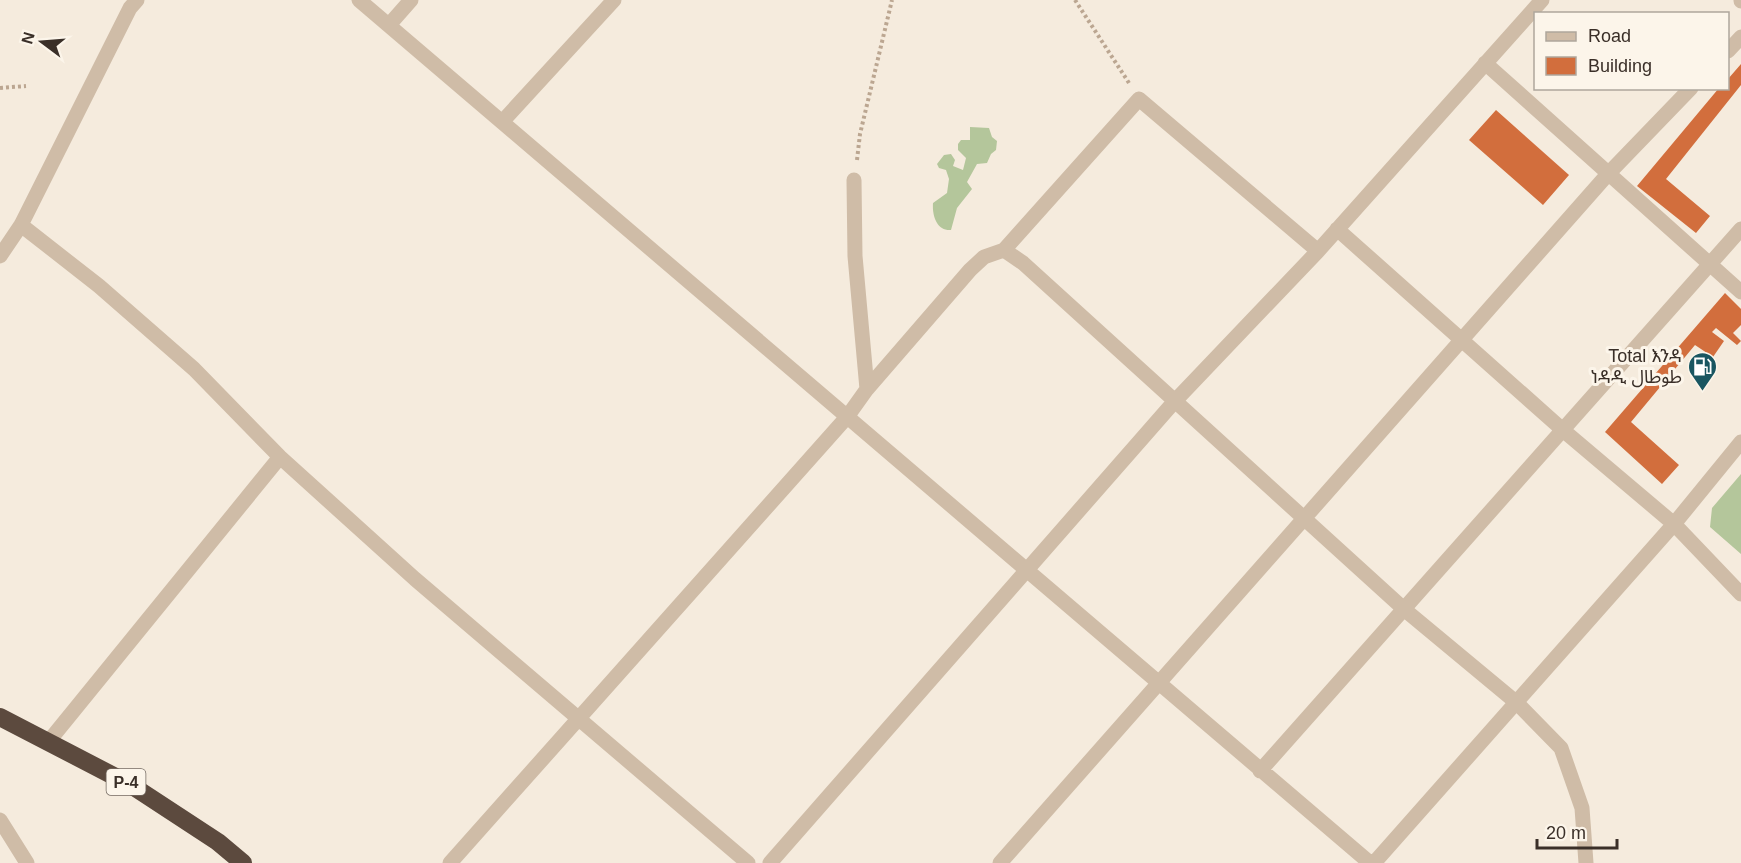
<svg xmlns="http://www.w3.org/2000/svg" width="1741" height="863" font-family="Arial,'Noto Sans Arabic','Noto Sans Ethiopic',sans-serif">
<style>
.green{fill:#b4c69b}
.building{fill:#d26e3d}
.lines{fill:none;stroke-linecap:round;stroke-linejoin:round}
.path{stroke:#bba691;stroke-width:4;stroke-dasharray:3 3;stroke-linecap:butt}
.street{stroke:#cfbca7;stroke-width:15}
.highway{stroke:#5c4a3e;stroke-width:18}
.labels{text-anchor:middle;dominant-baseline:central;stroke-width:6;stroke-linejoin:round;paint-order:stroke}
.shield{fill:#fcf5ea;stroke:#746a62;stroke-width:1.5}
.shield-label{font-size:16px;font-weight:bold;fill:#3a2f28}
.poi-label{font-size:18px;fill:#3a2f28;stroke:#fcf5ea;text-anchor:end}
</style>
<rect width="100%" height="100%" fill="#f5ebdd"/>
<path class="green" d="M 970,127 L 989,128 L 992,137 L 997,141 L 996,150 L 991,154 L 987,163 L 977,164 L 967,182 L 972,189 L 957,208 L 951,230 C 937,231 932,216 933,203 L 947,193 L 949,179 L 946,170 L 939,168 L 937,164 L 944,155 L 951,154 L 955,160 L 953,166 L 963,170 L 966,158 L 958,150 L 958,144 L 961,140 L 970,140 Z
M 1741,474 L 1741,554 L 1710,527 L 1712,508 Z"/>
<path class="building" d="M 1741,64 L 1741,85 L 1666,179 L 1710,216 L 1696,233 L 1637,186 L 1719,88 L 1728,88 L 1728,79 Z
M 1496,110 L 1569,175 L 1543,205 L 1469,140 Z
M 1725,293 L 1741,309 L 1741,325 L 1733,333 L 1741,341 L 1737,345 L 1716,328 L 1712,332 L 1724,341 L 1713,357 L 1695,345 L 1631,422 L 1679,465 L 1662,484 L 1605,432 Z"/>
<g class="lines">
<path class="path" d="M 1075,0 L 1129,83
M 0,88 L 26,86
M 857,160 L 860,134 L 892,0"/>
<path class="street" d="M 359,0 L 1370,863
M 1741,0 L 1741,1
M 389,25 L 411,0
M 1728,51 L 1741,37
M 1485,63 L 1741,292
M 502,122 L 614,0
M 854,180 L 855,256 L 867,389
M 21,225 L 99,286 L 194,369 L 280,457 L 415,579 L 748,863
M 1337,229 L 1564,431 L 1674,524 L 1741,594
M 1004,250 L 1023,263 L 1405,610 L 1517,703 L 1561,748 L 1582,808 L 1586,863
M 0,256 L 21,225 L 130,8 L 137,0
M 49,741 L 280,457
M 1260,771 L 1741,229
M 0,820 L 27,863
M 450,863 L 847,417 L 867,389 L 970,270 L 984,257 L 1004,250 L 1139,99 L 1318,251
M 770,863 L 1174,402 L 1318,251 L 1542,0
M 1000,863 L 1608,174 L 1691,88
M 1374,863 L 1674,524 L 1741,442"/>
<path class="highway" d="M 0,717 L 131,785 L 218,842 L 243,863"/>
</g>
<defs>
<symbol id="fuel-pin" viewBox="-11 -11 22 30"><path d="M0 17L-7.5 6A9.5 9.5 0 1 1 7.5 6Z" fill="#195661" stroke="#fcf5ea"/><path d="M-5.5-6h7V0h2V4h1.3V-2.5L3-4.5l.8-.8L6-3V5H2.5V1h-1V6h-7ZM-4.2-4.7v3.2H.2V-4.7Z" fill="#fff"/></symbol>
</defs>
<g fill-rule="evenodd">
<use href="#fuel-pin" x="1686" y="350" width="33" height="45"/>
</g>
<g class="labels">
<rect class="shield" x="106.5" y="769" width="39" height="26" rx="4.5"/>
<g class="shield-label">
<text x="126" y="782">P-4</text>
</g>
<g class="poi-label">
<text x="1682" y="356">Total እንዳ<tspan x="1682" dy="21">ነዳዲ طوطال</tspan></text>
</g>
</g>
<rect x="1534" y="12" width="195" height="78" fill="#fcf5ea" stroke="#aea69c" stroke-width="1.5"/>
<rect x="1546" y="32" width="30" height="9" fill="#cfbca7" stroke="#aea69c" stroke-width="1.5"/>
<text x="1588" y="42" font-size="18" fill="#3a2f28">Road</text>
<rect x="1546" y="57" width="30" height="18" fill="#d26e3d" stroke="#aea69c" stroke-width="1.5"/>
<text x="1588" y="72" font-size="18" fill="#3a2f28">Building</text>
<g transform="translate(42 42) rotate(286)" stroke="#fcf5ea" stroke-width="4.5" paint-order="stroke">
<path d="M0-4.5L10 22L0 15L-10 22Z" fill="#3a2f28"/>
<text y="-9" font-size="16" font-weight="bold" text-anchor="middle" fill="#3a2f28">N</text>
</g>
<path d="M1537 839v9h80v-9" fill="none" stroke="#3a2f28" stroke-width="3"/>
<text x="1546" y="839" font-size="18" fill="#3a2f28" stroke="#fcf5ea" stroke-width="4.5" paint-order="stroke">20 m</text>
</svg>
